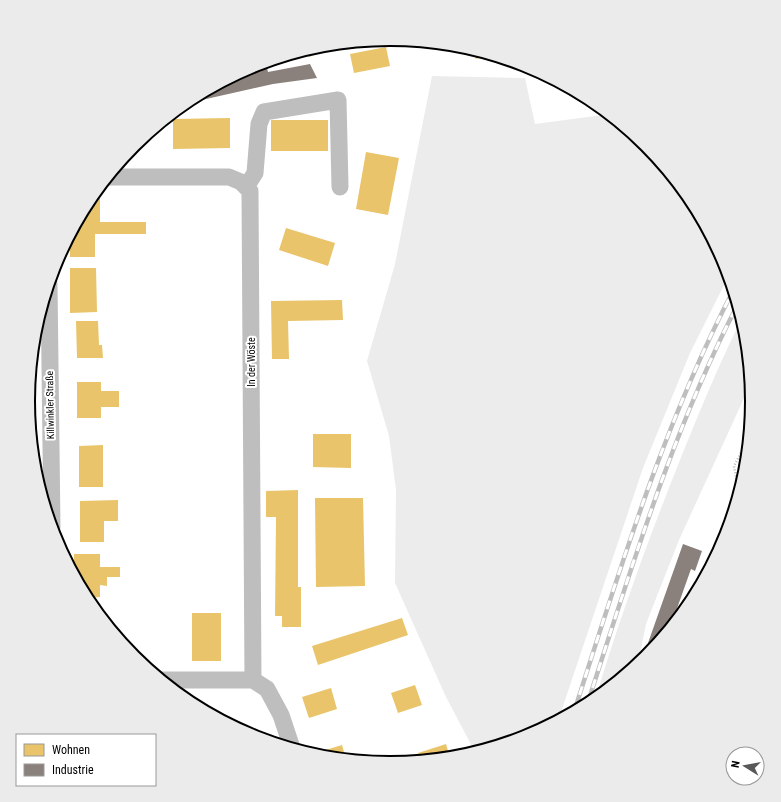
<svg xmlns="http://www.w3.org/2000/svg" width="781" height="802" font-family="'Roboto Condensed',sans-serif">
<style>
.green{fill:#ececec}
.homes{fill:#e9c46a}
.industry{fill:#8a817c}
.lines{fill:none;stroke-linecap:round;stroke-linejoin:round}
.path{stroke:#b9b9b9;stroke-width:2.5;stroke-dasharray:1 2;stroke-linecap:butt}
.minor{stroke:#bebebe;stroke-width:17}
.rail-casing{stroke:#bebebe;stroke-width:4.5}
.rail{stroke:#fff;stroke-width:3;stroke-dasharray:9;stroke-linecap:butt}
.labels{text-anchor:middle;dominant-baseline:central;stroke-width:4;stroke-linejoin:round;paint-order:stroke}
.street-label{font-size:10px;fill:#000;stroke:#fff}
.rim{fill:none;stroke:#000;stroke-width:2}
</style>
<rect width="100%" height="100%" fill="#fff"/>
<path class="green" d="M 432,76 L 525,78 L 535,124 L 610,114 C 622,124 637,134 648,146 C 680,181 716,230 729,275 L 690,353 L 643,468 L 558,721 L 529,736 L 475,752 L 446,697 L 395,583 L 396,490 L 389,436 L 367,361 L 395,264 Z
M 742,318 L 746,331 L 751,383 L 679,540 L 646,624 L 638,664 L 595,700 C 619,620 647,543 678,465 C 698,415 718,366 742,318 Z"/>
<path class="homes" d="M 317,46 L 319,53 L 309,57 L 306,50 Z
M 386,47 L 390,66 L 354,73 L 350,54 Z
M 472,49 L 475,49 L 489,54 L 476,59 Z
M 230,118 L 230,148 L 173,149 L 173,119 Z
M 271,120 L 328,120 L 328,151 L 271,151 Z
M 366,152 L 399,158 L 388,215 L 356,209 Z
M 100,186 L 100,222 L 146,222 L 146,234 L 95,234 L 95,257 L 70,257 L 70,236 L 89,199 Z
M 286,228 L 335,243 L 328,266 L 279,250 Z
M 70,268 L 96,268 L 97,312 L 70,313 Z
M 342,300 L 343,320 L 288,321 L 289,359 L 272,359 L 271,301 Z
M 76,321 L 98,321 L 99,345 L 102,345 L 103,358 L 77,358 Z
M 77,382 L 101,382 L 101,391 L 119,391 L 119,407 L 101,407 L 101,418 L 77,418 Z
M 313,434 L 351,434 L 351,468 L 313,467 Z
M 103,445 L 103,487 L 79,487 L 79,446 Z
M 298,490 L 298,587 L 301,587 L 301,627 L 282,627 L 282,616 L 275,616 L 276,517 L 266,517 L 266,491 Z
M 315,498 L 363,498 L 365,586 L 316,587 Z
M 118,500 L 118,521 L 104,521 L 104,542 L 80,542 L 80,501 Z
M 74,554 L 100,554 L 100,567 L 120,567 L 120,577 L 107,577 L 107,586 L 100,585 L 100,597 L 86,598 L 74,574 Z
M 95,609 L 103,609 L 103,619 Z
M 192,613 L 221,613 L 221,661 L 192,661 Z
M 402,618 L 408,635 L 318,665 L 312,646 Z
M 415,685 L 422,705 L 398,713 L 391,693 Z
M 331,688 L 337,709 L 309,718 L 302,697 Z
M 446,744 L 450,758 L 420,761 L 418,753 Z
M 342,745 L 346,759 L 320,757 L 319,752 Z"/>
<path class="industry" d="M 310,64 L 317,78 L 273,84 L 184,104 L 224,81 L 225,82 L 267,68 L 268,72 Z
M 683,544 L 702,551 L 695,571 L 691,569 L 669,631 L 656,646 L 648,643 Z"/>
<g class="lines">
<path class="path" d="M 739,494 L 734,466 L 749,438"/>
<path class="minor" d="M 107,177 L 229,177 L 241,182 L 250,191 L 253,680 L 162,680
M 246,187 L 255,173 L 259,124 L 264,112 L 338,100 L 340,187
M 49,284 L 52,527
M 253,680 L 267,689 L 281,715 L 292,748"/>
<defs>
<path id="rail" d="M 587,705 C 631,570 672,431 738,304
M 574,712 C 620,569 664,423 734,289"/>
</defs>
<use href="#rail" class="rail-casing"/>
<use href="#rail" class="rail"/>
</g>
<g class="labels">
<g class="street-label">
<text transform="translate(251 362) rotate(-90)">In der Wöste</text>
<text transform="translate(50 405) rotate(-91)">Killwinkler Straße</text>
</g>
</g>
<path d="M0 0H781V802H0ZM35 401a355 355 0 1 1 710 0a355 355 0 1 1-710 0Z" fill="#ebebeb" fill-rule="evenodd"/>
<path class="rim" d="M35 401a355 355 0 1 1 710 0a355 355 0 1 1-710 0Z"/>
<rect x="16" y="734" width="140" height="52" fill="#ffffff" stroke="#999999"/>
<rect x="24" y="744" width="20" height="12" fill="#e9c46a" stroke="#999999"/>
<text x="52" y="754" font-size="12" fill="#000000">Wohnen</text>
<rect x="24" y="764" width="20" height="12" fill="#8a817c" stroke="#999999"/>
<text x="52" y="774" font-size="12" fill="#000000">Industrie</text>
<g transform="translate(745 766) rotate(281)"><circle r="19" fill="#ffffff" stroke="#999999"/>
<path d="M0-3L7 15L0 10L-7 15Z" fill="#595959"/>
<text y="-6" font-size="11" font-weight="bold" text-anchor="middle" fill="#000000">N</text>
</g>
</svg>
